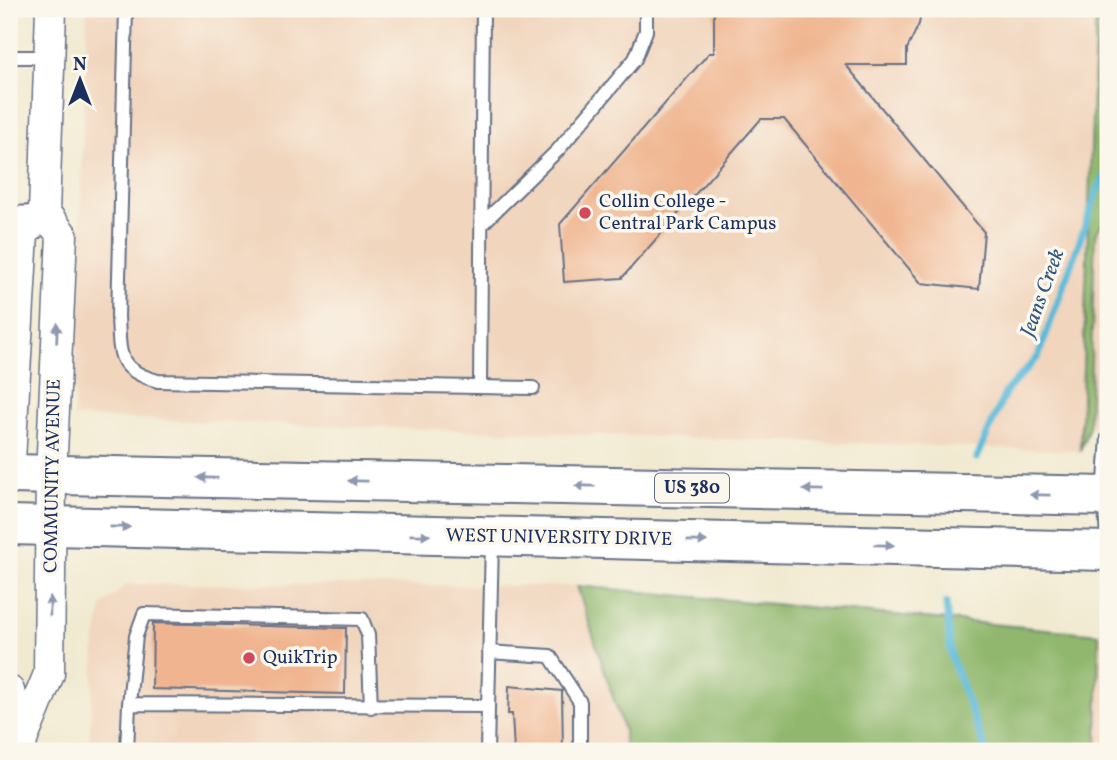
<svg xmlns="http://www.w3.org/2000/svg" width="1117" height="760" font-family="Vollkorn,serif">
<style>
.built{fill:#f1d5bd}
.forest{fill:#90b76d;stroke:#567366;stroke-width:2}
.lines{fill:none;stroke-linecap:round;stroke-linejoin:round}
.stream{stroke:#5abad9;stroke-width:7}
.building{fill:#f0b590}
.service-casing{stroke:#667086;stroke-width:16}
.tertiary-casing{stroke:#667086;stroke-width:33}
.trunk-casing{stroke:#667086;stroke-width:42}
.service{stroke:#fff;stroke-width:12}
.tertiary{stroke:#fff;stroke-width:30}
.trunk{stroke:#fff;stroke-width:38}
.oneway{fill:#8d97ae}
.poi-dot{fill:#d1495b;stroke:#fbf7ec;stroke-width:2.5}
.labels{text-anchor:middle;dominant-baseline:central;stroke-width:7;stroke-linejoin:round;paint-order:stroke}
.shield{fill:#fbf7ec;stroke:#5e6b89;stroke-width:2}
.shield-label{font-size:18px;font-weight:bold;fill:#1b2f5e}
.poi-label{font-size:19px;fill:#1b2f5e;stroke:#fbf7ec;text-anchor:start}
.street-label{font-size:19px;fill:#1b2f5e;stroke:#fbf7ec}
.water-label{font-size:21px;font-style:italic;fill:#2e5983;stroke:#fbf7ec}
</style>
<rect width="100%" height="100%" fill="#fbf7ec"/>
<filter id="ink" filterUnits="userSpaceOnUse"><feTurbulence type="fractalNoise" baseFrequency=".0143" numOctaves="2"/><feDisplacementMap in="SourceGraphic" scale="14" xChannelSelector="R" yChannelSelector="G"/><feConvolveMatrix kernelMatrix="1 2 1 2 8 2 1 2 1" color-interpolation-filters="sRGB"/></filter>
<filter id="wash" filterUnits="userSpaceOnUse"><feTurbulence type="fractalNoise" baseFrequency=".00686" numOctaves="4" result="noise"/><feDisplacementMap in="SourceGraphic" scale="28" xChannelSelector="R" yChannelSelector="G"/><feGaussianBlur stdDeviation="1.57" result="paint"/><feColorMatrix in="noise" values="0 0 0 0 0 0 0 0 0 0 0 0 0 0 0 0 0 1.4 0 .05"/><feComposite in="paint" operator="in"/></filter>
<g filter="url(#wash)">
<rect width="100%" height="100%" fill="#f1ead1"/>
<path class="built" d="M 87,9 L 1096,9 L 1080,451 L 74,417 Z
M 1108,214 L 1108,427 L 1090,427 L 1095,235 Z
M 127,584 L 577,586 L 624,731 L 624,751 L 89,751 L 95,644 L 102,606 Z
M 1099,634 L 1108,634 L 1108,751 L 1097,751 Z"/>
<path class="forest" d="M 1096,9 L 1108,9 L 1108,214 L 1095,235 L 1089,427 L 1080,451 Z
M 577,586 L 1099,634 L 1097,751 L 624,751 L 624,731 Z"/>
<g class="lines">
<path class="stream" d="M 977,458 L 1006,391 L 1038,357 L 1101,181 L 1108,170
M 946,603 L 951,657 L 986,751"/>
</g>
<g id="blocks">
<path class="building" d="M 714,9 L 922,9 L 919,24 L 907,49 L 907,65 L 846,65 L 984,232 L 979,289 L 921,283 L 784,119 L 761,119 L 622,278 L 564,282 L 560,224 L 709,53 L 714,53 Z
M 153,623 L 346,628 L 345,694 L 152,689 Z
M 509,686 L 562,691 L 563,751 L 514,751 L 512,714 L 508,714 Z"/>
</g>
</g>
<g filter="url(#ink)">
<use href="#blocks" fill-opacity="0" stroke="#667086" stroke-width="2"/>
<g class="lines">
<defs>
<path id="service" d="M 126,9 L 118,316 C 120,354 116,370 158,381 L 533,388
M 9,57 L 49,57
M 9,213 L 37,212
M 481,225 L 558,150 L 635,59 L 646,31 L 646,9
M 480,387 L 483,9
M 1108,549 L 1104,496 L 1108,437
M 489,652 L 550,656 L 580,702 L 580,751
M 129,704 L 136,636 L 144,614 L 362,619 L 368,635 L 371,707
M 127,751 L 129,704 L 488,706
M 487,751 L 492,542"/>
<path id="tertiary" d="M 9,478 L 23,233 L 44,212
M 9,691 L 22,740
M 21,751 L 22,740 L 49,674 L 51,475 L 62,235 L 44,212 L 51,9"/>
<path id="trunk" d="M 9,474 L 1108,496
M 9,525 L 1108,551"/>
</defs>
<use href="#service" class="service-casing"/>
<use href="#tertiary" class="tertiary-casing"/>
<use href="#trunk" class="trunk-casing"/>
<use href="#service" class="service"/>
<use href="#tertiary" class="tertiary"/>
<use href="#trunk" class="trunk"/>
</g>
<defs><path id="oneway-solid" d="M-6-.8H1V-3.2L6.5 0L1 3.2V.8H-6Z" transform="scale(1.75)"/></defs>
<g class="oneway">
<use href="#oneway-solid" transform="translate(57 333) rotate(-88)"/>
<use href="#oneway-solid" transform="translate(208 478) rotate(-179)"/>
<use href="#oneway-solid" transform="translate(358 481) rotate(-179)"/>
<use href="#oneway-solid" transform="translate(585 486) rotate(-179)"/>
<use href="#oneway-solid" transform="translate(813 490) rotate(-179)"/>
<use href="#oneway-solid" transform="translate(1040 495) rotate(-179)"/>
<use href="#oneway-solid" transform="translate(120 527) rotate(1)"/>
<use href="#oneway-solid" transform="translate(420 535) rotate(1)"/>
<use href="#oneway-solid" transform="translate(697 541) rotate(1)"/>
<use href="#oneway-solid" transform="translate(884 545) rotate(1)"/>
<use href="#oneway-solid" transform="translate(50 606) rotate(-89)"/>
</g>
</g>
<g class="poi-dot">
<circle cx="585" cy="213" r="7"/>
<circle cx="249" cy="658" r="7"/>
</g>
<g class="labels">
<rect class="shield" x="655" y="473.5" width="74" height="29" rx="5"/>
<g class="shield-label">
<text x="692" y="488">US 380</text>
</g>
<g class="poi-label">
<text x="599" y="202">Collin College -<tspan x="599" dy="22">Central Park Campus</tspan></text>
<text x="263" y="658">QuikTrip</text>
</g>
<g class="street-label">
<text transform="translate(53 476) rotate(-89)">COMMUNITY AVENUE</text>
<text transform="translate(559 538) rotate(1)">WEST UNIVERSITY DRIVE</text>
</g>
<g class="water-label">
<text transform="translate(1043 293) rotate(-70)">Jeans Creek</text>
</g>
</g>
<rect width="1117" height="760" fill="none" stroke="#fbf7ec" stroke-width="35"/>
<g transform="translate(80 80)" stroke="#fbf7ec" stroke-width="5" paint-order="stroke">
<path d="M0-5L12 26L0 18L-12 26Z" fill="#1b2f5e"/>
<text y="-10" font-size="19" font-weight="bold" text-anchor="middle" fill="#1b2f5e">N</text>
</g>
</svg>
